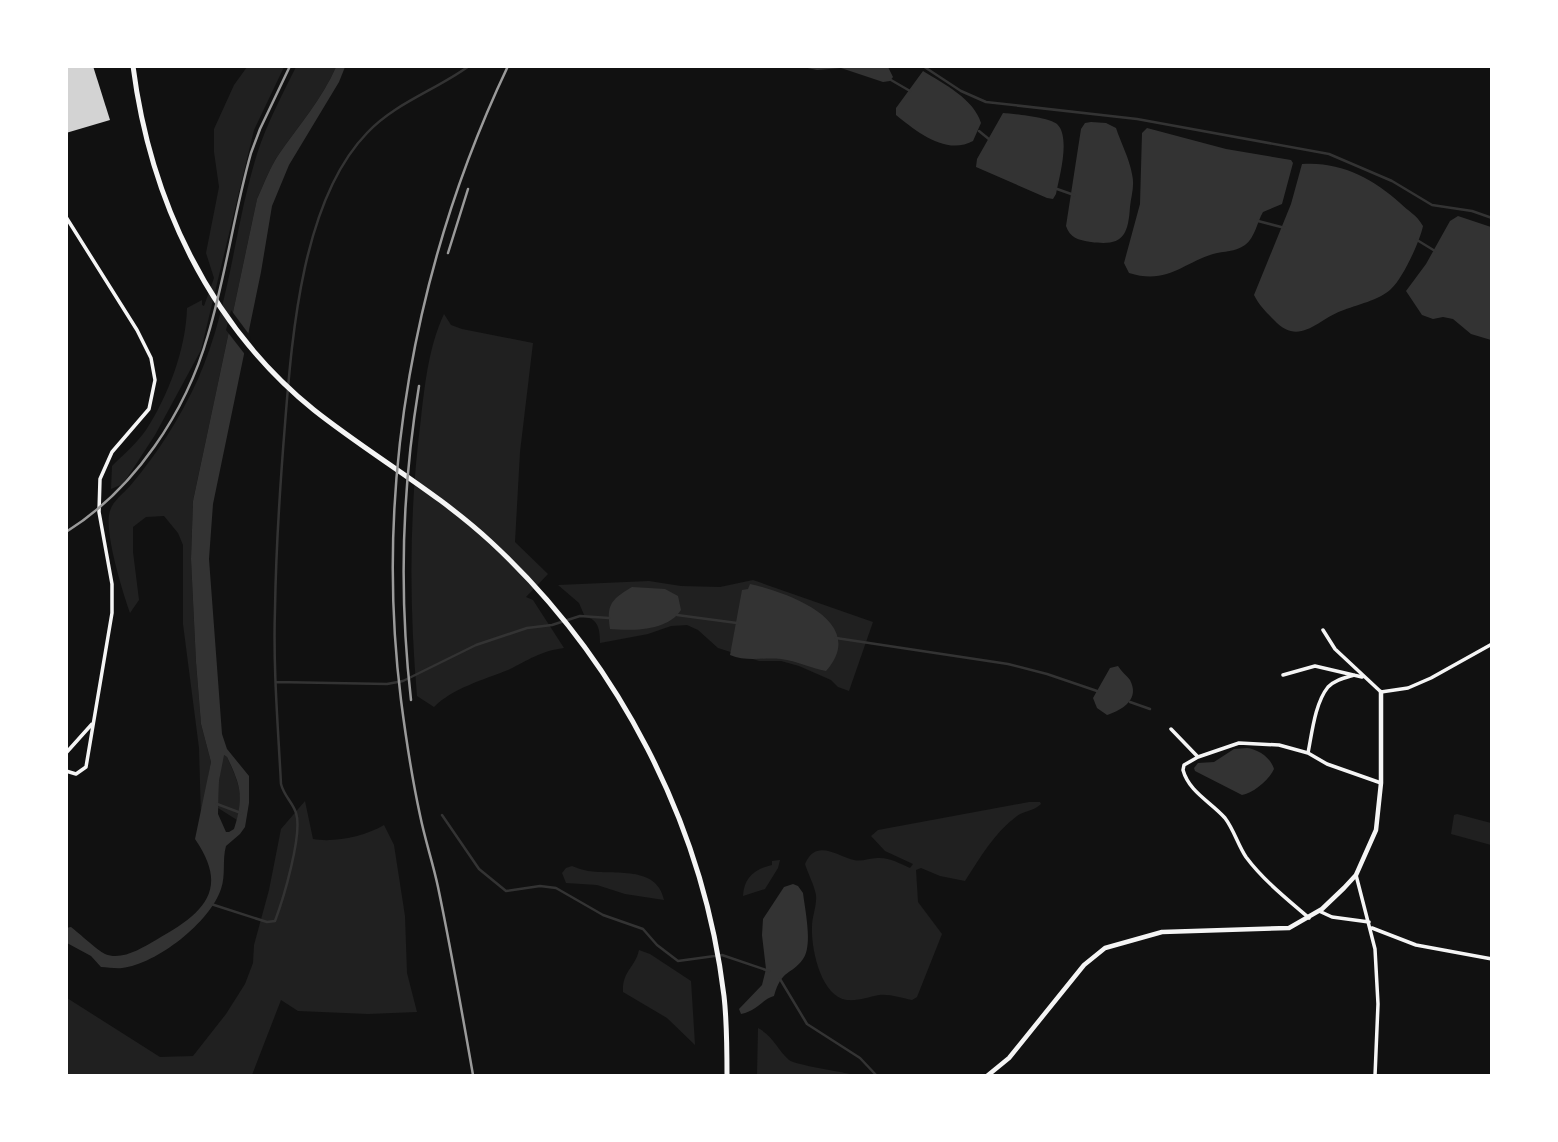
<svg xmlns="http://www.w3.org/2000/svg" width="1558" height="1142" font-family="'Work Sans',sans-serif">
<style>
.green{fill:#202020}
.water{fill:#333;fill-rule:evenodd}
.pier{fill:#111}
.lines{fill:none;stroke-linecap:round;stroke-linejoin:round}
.stream{stroke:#333;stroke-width:2.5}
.building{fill:#d3d3d3}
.minor{stroke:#f5f5f5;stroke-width:3.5}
.tertiary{stroke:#f5f5f5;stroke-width:4.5}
.primary{stroke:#f5f5f5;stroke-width:5}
.rail{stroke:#9a9a9a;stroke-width:2.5}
</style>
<rect width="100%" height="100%" fill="#111"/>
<path class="green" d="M 247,67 L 284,67 L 254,130 L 201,350 L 155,435 L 123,484 L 111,489 L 112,466 C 123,455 137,443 146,430 C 168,396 186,349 187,308 L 202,300 L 202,305 L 204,306 L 214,278 L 206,253 L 219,187 L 214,152 L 214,129 L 234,85 Z
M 296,67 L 336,67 C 322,99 299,125 279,154 C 270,167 264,184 257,199 L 193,501 L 191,559 L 196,662 L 201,724 L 211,762 L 201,818 L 199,748 L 183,624 L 183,545 L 178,533 L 164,516 L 146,517 L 133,527 L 133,552 L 139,600 L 130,613 C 122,590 106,538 109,515 C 111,502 121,496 130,486 C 158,453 180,418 198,379 C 230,307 234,228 257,154 C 267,123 282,95 296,67 Z
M 444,314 L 451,325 L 462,329 L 533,343 L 520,452 L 515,542 L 548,574 L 526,597 L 533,600 L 564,648 C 540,651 529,660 508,670 C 483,680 453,688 434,707 L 417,696 C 409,603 409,511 421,418 C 425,383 429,346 444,314 Z
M 753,580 L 873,622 L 849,691 L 838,687 L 831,680 L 799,666 L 781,661 L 759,661 L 718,648 L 698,630 L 687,625 L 671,626 L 648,634 L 600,643 C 600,631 599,619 585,617 L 579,603 L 558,585 L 649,581 L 681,586 L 720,587 Z
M 223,754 L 227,757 C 237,779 245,795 237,820 L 218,808 L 219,781 Z
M 305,801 L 313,839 C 334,843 366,836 384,825 L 394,845 L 405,916 L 407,973 L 417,1012 L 368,1014 L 298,1011 L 281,1000 L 252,1075 L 67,1075 L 67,998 L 160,1057 L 193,1056 L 226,1014 L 245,984 L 253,963 L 254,945 L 269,890 L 281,829 Z
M 1029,802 L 1040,802 L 1041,804 C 1034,811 1024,811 1017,816 C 994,833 980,858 965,881 L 940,876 L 921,868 L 916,870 L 918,902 L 942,934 L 917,997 L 912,1000 C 901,998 891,994 879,995 C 868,997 859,1001 847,1000 C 821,997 811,949 812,927 C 812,916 817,906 816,895 C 814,884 808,874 805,864 C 816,838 837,856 854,860 C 861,862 870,858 877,858 C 889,857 899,863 910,868 L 913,864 L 885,851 L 871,836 L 878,830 Z
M 1457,814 L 1491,823 L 1491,845 L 1451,834 L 1454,815 Z
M 780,860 L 778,868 L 765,889 L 743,896 C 744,878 754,869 772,865 L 772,861 Z
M 572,866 C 577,868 583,870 588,871 C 614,875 657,865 664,900 L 625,894 L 597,885 L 566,883 L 562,873 L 566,868 Z
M 639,950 L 650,954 L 691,981 L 695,1045 L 667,1018 L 623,992 C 622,971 635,968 639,950 Z
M 758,1028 C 773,1036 777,1049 789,1060 C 795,1065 843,1072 855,1075 L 757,1075 Z"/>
<path class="water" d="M 336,67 L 345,67 L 339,82 L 289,165 L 272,206 L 261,272 L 213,504 L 209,559 L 222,734 L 227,749 L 249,776 L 249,803 L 245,827 L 240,834 L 226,846 C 222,860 226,875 221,889 C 210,922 157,964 122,968 C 116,969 108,967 101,967 L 91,956 L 67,943 L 66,928 L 71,927 C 79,933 97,950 105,954 C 122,961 142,948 156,940 C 202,914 231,891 195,839 L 211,762 L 201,724 L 196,662 L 191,559 L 193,501 L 257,199 C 264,184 270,167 279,154 C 299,125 322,99 336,67 ZM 224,755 L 227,757 C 241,786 244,797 234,829 L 229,832 L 226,832 L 218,814 L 219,781 Z
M 803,67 L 888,67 L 893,77 L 890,81 L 883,82 L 841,68 L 817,70 Z
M 923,71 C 944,84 974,99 981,123 L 973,141 C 946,156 916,131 896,115 L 896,108 Z
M 1003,113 C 1015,114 1048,117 1057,124 C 1071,137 1059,178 1056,194 L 1053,199 L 1047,198 L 976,167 L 977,159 Z
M 1091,122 L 1106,123 L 1116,128 C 1121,143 1129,158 1132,174 C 1135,186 1131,196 1130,207 C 1128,237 1122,246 1091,242 C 1078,240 1070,238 1066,226 L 1081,129 L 1085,123 Z
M 1147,128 L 1226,149 L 1291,160 L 1293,163 L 1282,204 L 1263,212 C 1257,222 1255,238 1245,245 C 1235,252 1224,251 1213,254 C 1183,263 1167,285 1129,273 L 1124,263 L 1140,204 L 1142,133 Z
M 1302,164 C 1339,161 1373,178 1400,203 C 1409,212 1416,214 1423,226 C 1420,241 1403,278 1391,289 C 1380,300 1356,305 1341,311 C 1317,320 1299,347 1274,320 C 1266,312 1259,305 1254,295 L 1291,204 Z
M 1458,216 L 1491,227 L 1491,340 L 1471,334 L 1453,319 L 1443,317 L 1433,319 L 1422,315 L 1406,291 L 1426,264 L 1450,221 Z
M 750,584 C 786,592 870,621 826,671 C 811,668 797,661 781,659 C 764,657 746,662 730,655 L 742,590 L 748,589 Z
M 632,587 L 665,589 L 678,596 L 681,610 C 668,631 632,631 610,629 C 606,604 612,599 632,587 Z
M 1118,666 C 1121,671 1127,676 1130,680 C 1140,699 1123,710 1107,715 L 1097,708 L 1093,698 L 1110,668 Z
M 1247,748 C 1258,749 1271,758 1274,769 C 1269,780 1253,793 1242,795 L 1195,771 L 1194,768 L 1198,763 L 1214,762 L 1234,749 Z
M 793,884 L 798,886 L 803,893 C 805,910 813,945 803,959 C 791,976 782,968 774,996 C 762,999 759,1010 741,1014 L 739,1009 L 762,985 L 766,969 L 762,935 L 763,919 L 784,887 Z"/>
<path class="pier" d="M 231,310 L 251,337 L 247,357 L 226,330 Z"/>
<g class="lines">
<path class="stream" d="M 923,66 L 961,91 L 986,102 L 1137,119 L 1329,154 L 1392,181 L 1432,205 L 1472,211 L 1492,218
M 891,80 L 910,91
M 979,131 L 990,140
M 1057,189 L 1074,195
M 1258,221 L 1285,228
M 1417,240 L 1435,251
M 677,615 L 737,623
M 836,638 L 1008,664 L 1047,674 L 1097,691
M 276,682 L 387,684 L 403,681 L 476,645 L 527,628 L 552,625 L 580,616 L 609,618
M 1130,702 L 1150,709
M 217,804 L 241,813
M 442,815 L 479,869 L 506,891 L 540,886 L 556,888 L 603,915 L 643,929 L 657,945 L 678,961 L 722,955 L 769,971
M 211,904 L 267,922 L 275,921 C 283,900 303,834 296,813 C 293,803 284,796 281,784 C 278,726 273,668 275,609 C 276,548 280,486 285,424 C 292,336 302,200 367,133 C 395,103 436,90 469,66
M 780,979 L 807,1024 L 860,1058 L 877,1076"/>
</g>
<path class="building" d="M 66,66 L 93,66 L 110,120 L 66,133 Z"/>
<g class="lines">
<path class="minor" d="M 66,217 L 137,330 L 151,358 L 155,380 L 149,409 L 112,452 L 100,479 L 99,512 L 112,584 L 112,613 L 86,767 L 76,774 L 66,771
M 1323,630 L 1335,649 L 1381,692 L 1408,688 L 1431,678 L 1492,644
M 1283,675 L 1315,666 L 1362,677
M 1171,729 L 1198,757 L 1239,743 L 1279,745 L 1308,753 L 1327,764 L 1381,783
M 66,753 L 92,724
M 1308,753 C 1312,733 1315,703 1328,687 C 1335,680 1344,678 1354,675
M 1198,757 L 1184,765 L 1183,770 C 1189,792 1211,802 1225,818 C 1234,830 1238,845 1246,857 C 1263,880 1287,899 1309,918
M 1356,875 L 1375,949 L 1378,1004 L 1375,1076
M 1319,911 L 1332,917 L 1369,922
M 1372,928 L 1416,945 L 1492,959"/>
<path class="tertiary" d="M 987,1076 L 1009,1058 L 1084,965 L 1105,948 L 1162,932 L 1289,928 L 1322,909 L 1344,888 L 1356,875 L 1376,830 L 1381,783 L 1381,692"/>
<path class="primary" d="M 133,66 C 150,199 209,325 314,410 C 372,456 437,492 491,542 C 618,660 703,823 724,996 C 727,1022 727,1049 727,1076"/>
<path class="rail" d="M 448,253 L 468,189
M 66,532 C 135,489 186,412 208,335 C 226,275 234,213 251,153 L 260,129 L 290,66
M 411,700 C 399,596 402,489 419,386
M 473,1075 C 462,1012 451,949 438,887 C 433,863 425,840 420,815 C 412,778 406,739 401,700 C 374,485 415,262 508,66"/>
</g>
<rect width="1558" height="1142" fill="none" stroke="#ffffff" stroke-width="136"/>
</svg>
